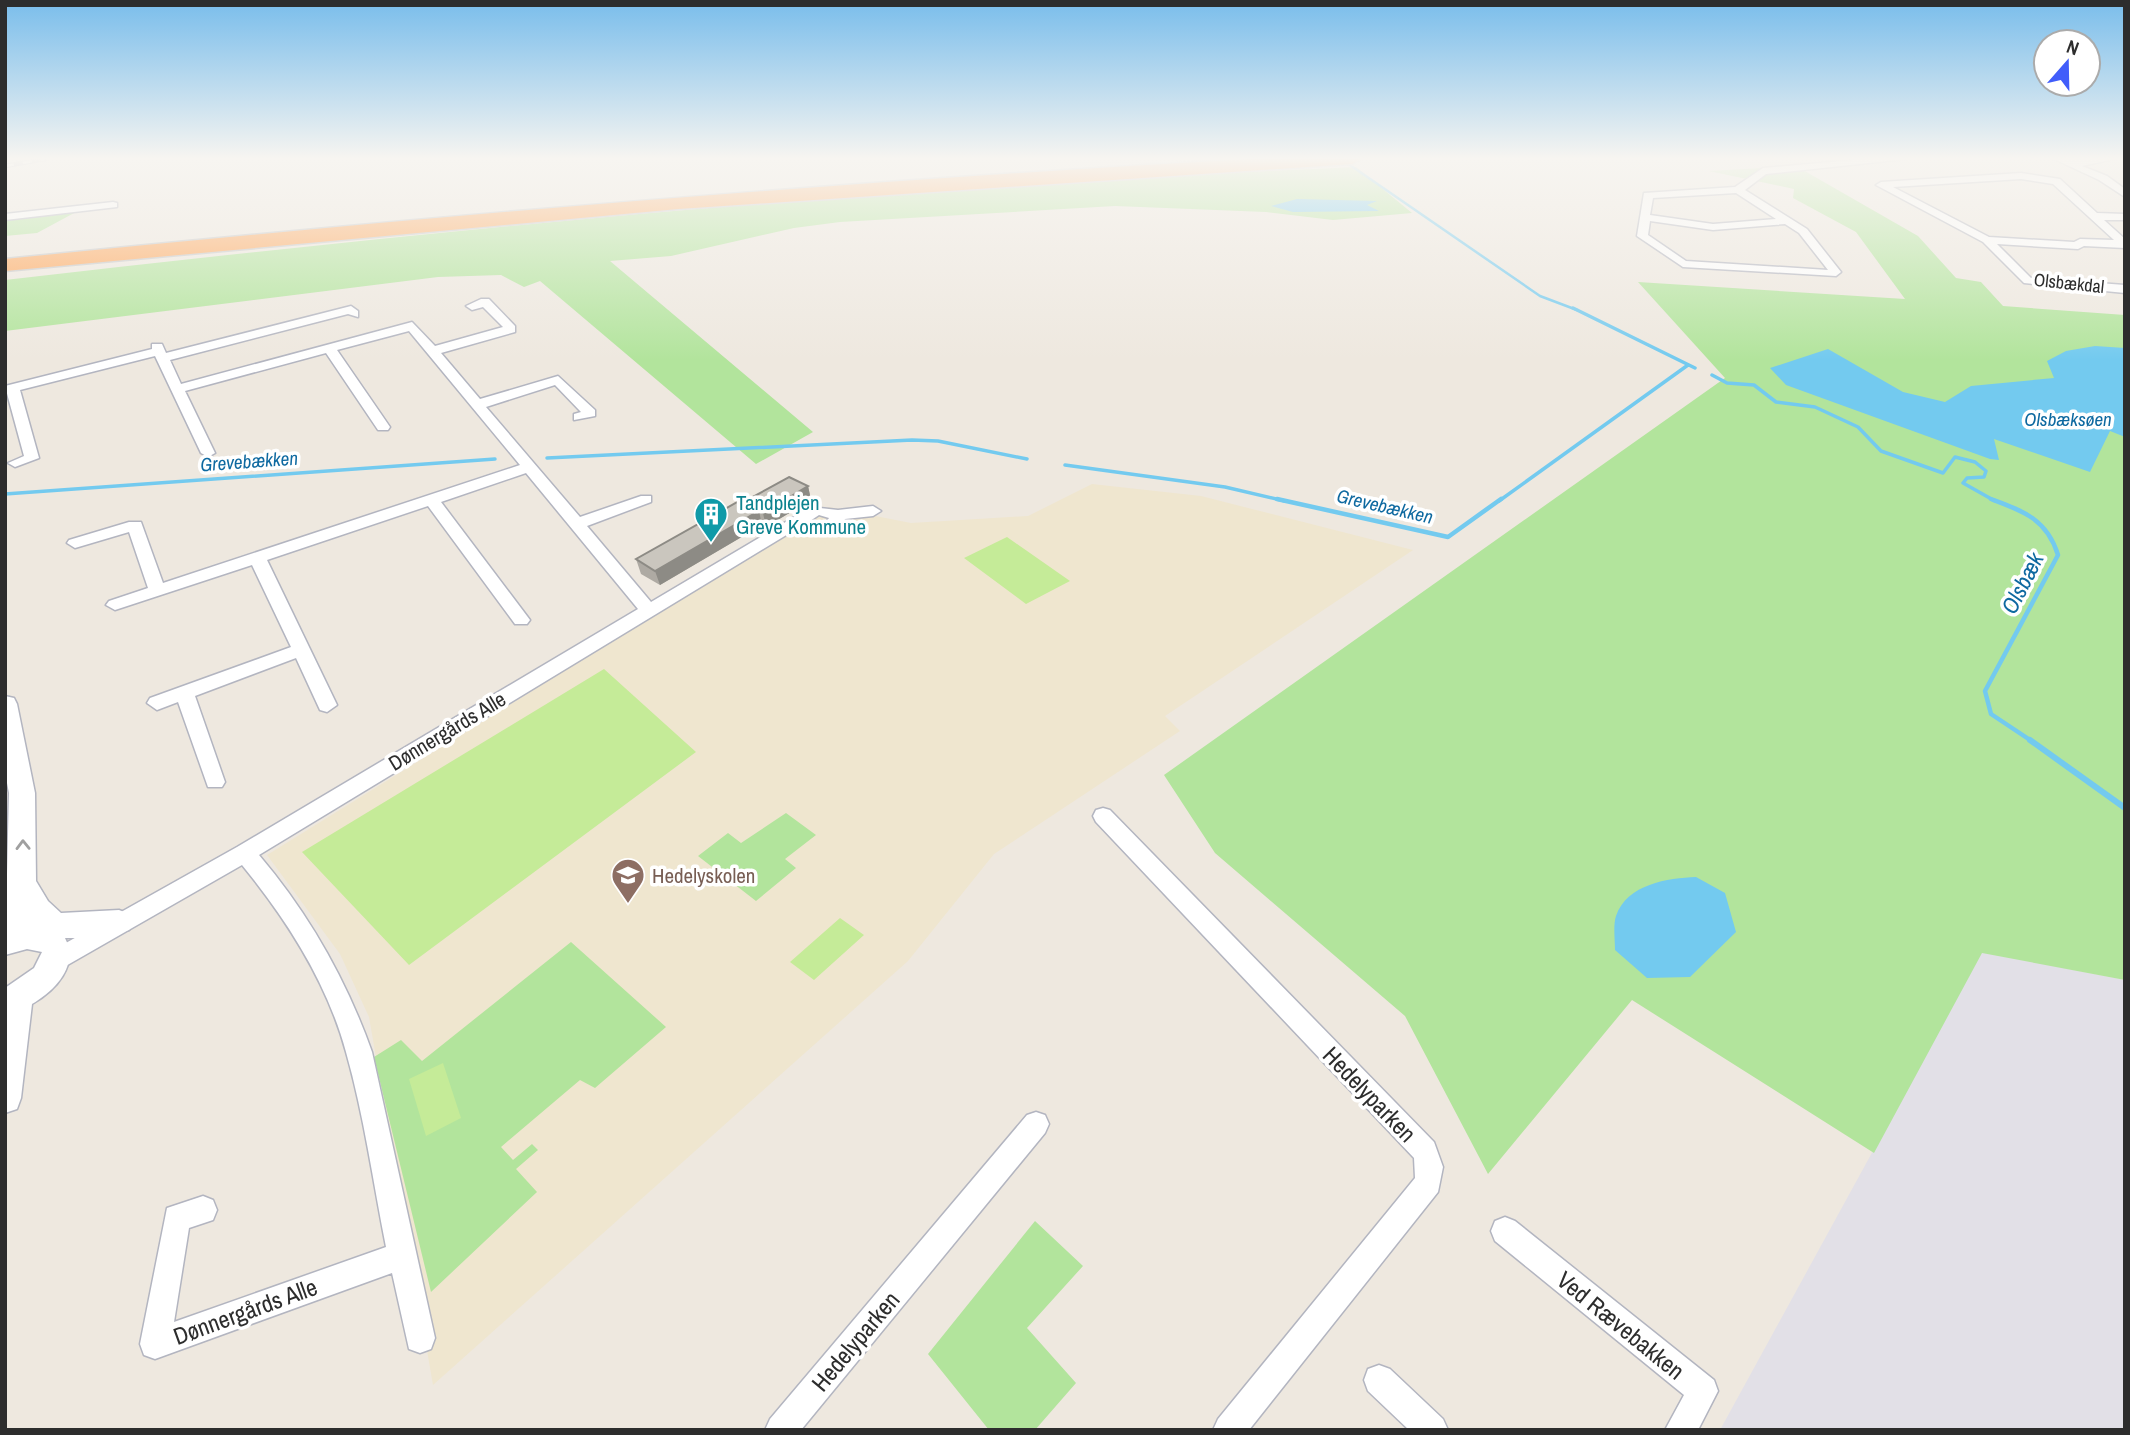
<svg xmlns="http://www.w3.org/2000/svg" width="2130" height="1435" font-family="'Archivo Narrow',sans-serif">
<style>
.industrial{fill:#e2e0e7}
.education{fill:#efe6cf}
.green{fill:#b2e49c}
.pitch{fill:#c5eb98}
.water{fill:#73caef}
.lines{fill:none;stroke-linecap:round;stroke-linejoin:round}
.stream-far3{stroke:#73caef;stroke-width:2.5}
.stream-far2{stroke:#73caef;stroke-width:3.5}
.stream-far1{stroke:#73caef;stroke-width:4.5}
.stream{stroke:#73caef;stroke-width:6}
.minor-casing{stroke:#b3b5c0;stroke-width:3}
.tertiary-casing{stroke:#b3b5c0;stroke-width:3}
.motorway-casing{stroke:#c8c8c8;stroke-width:3}
.minor{fill:#fff;fill-rule:evenodd}
.tertiary{fill:#fff;fill-rule:evenodd}
.motorway{fill:#fea65a;fill-rule:evenodd}
.rail-casing{stroke:#a2a4b7;stroke-width:4.5}
.rail{stroke:#fff;stroke-width:2.5;stroke-dasharray:9;stroke-linecap:butt}
.wall{fill:#aeaaa3}
.shaded-wall{fill:#8d8b85}
.building{fill:#cac6be;stroke:#8d8b85;stroke-width:2}
.oneway{stroke:#a0a0a0}
.labels{text-anchor:middle;dominant-baseline:central;stroke-width:7;stroke-linejoin:round;paint-order:stroke}
.far-street-label{font-size:18px;fill:#2d2d2d;stroke:#fff}
.far-water-label{font-size:19px;font-style:italic;fill:#0e69a0;stroke:#fff}
.culture-label{font-size:21px;fill:#0d838f;stroke:#fff;text-anchor:start}
.street-label{font-size:21px;fill:#2d2d2d;stroke:#fff}
.education-label{font-size:21px;fill:#785e54;stroke:#fff;text-anchor:start}
.water-label{font-size:23px;font-style:italic;fill:#0e69a0;stroke:#fff}
.near-street-label{font-size:24px;fill:#2d2d2d;stroke:#fff}
</style>
<rect width="100%" height="100%" fill="#eee8df"/>
<path class="industrial" d="M 1982,952 L 2125,980 L 2125,1430 L 1720,1430 Z"/>
<path class="education" d="M 1092,484 L 1201,496 L 1413,550 L 1165,716 L 1180,731 L 994,854 L 908,961 L 433,1385 L 369,1017 L 340,954 L 267,855 L 829,507 L 911,523 L 1028,516 Z"/>
<path class="green" d="M 1796,166 L 1918,236 L 1956,278 L 1981,282 L 2003,306 L 2125,315 L 2125,980 L 1982,953 L 1874,1153 L 1632,1000 L 1488,1174 L 1405,1016 L 1215,853 L 1164,775 L 1725,378 L 1638,282 L 1905,299 L 1856,232 L 1793,198 L 1794,189 L 1709,171 Z
M 1356,167 L 1412,213 L 1333,220 L 1266,212 L 1115,206 L 840,222 L 794,228 L 671,256 L 610,261 L 813,432 L 756,464 L 540,281 L 524,287 L 501,275 L 438,277 L 5,331 L 5,280 C 323,243 642,211 962,188 C 1093,178 1225,173 1356,167 Z
M 76,212 L 37,233 L 5,236 L 5,219 Z
M 786,813 L 816,835 L 785,859 L 796,868 L 756,901 L 698,856 L 728,833 L 741,843 Z
M 571,942 L 666,1027 L 595,1088 L 580,1080 L 501,1147 L 513,1160 L 532,1144 L 538,1150 L 516,1169 L 537,1192 L 431,1292 L 374,1057 L 401,1040 L 422,1061 Z
M 1035,1221 L 1083,1266 L 1027,1328 L 1076,1383 L 1035,1430 L 989,1430 L 928,1354 Z"/>
<path class="pitch" d="M 1007,537 L 1070,581 L 1026,604 L 964,558 Z
M 604,669 L 696,752 L 409,965 L 302,852 Z
M 840,918 L 864,935 L 814,980 L 790,962 Z
M 443,1063 L 461,1118 L 426,1136 L 409,1079 Z"/>
<path class="water" d="M 1297,199 L 1377,201 L 1367,205 L 1379,211 L 1293,212 L 1271,206 Z
M 2095,346 L 2125,348 L 2125,437 L 2110,431 L 2090,472 L 1994,439 L 1999,460 L 1990,459 L 1786,385 L 1770,368 L 1828,349 L 1903,392 L 1945,402 L 1971,386 L 2054,378 L 2047,361 L 2066,351 Z
M 1696,877 L 1725,893 L 1736,932 L 1690,977 L 1647,978 L 1615,950 C 1615,940 1613,925 1616,916 C 1627,884 1668,878 1696,877 Z"/>
<g class="lines">
<path class="stream-far3" d="M 1347,163 L 1540,296 L 1577,310"/>
<path class="stream-far2" d="M 1573,308 L 1695,368
M 1712,375 L 1727,383 L 1754,385 L 1776,402 L 1815,407 L 1858,427 L 1881,451 L 1943,473 L 1955,457 L 1975,462 L 1986,471 L 1984,477 L 1967,478 L 1963,483 L 1995,501
M 547,458 L 912,440 L 938,441 L 1027,459
M 1065,465 L 1225,487 L 1285,501
M 5,494 L 495,459
M 1499,501 L 1688,365"/>
<path class="stream-far1" d="M 1277,499 L 1448,537 L 1501,499
M 1991,499 C 2023,511 2047,519 2058,555 L 1985,691 L 1991,714 L 2033,742"/>
<path class="stream" d="M 2030,740 L 2125,808"/>
<defs>
<path id="minor" d="M 1864,159 L 1906,159 L 1766,174 L 1745,190 L 1807,229 L 1841,272 L 1836,276 L 1683,267 L 1637,236 L 1644,193 L 1735,187 L 1763,168 ZM 1736,193 L 1776,219 L 1713,224 L 1650,215 L 1653,198 ZM 1650,221 L 1713,230 L 1785,224 L 1799,233 L 1828,270 L 1686,261 L 1648,235 Z
M 2054,159 L 2114,159 L 2082,166 L 2107,176 L 2125,189 L 2125,197 L 2099,180 Z
M 2021,173 L 2060,179 L 2097,213 L 2125,214 L 2125,220 L 2104,220 L 2125,239 L 2125,248 L 2084,246 L 2078,249 L 1997,244 L 2031,278 L 2125,285 L 2125,293 L 2024,283 L 1983,242 L 1876,185 L 1881,182 ZM 2021,179 L 2053,184 L 2114,240 L 2080,239 L 2074,242 L 1989,237 L 1893,187 Z
M 113,202 L 117,203 L 117,207 L 5,220 L 5,214 Z
M 481,299 L 489,299 L 515,326 L 515,332 L 441,353 L 480,399 L 558,376 L 595,410 L 595,416 L 574,420 L 574,414 L 581,412 L 555,385 L 486,407 L 580,517 L 641,496 L 651,496 L 651,502 L 587,526 L 651,602 L 811,507 L 838,510 L 873,506 L 881,511 L 873,516 L 845,519 C 837,541 812,533 793,531 L 259,855 C 309,914 346,979 372,1052 L 435,1338 L 431,1349 L 420,1353 L 409,1349 L 392,1273 L 155,1359 L 144,1355 L 140,1344 L 167,1208 L 203,1196 L 213,1200 L 217,1210 L 213,1220 L 189,1228 L 174,1322 L 386,1247 C 373,1182 364,1115 346,1052 C 327,982 287,920 242,865 L 64,967 L 56,970 L 48,967 L 44,960 L 48,953 L 237,847 L 638,609 L 526,473 L 441,502 L 527,616 L 530,620 L 527,624 L 515,624 L 428,506 L 267,560 L 337,705 L 327,712 L 320,710 L 296,658 L 195,696 L 225,782 L 222,787 L 208,787 L 178,702 L 157,710 L 147,703 L 150,698 L 291,647 L 252,565 L 115,610 L 106,605 L 109,601 L 148,588 L 129,532 L 75,548 L 67,543 L 69,540 L 129,522 L 141,522 L 163,583 L 520,465 L 409,331 L 337,350 L 390,427 L 388,430 L 378,430 L 326,353 L 185,391 L 215,453 L 208,457 L 201,453 L 155,356 L 20,390 L 39,458 L 15,467 L 8,463 L 24,456 L 5,386 L 152,349 L 152,344 L 162,344 L 166,353 L 351,306 L 358,311 L 358,317 L 348,314 L 170,360 L 181,384 L 412,322 L 435,346 L 503,327 L 483,307 L 472,310 L 466,306 ZM 819,515 L 829,518 L 824,525 L 807,523 Z
M 1103,808 L 1110,810 L 1434,1142 L 1443,1167 L 1438,1192 L 1249,1430 L 1213,1430 L 1218,1419 L 1415,1178 L 1414,1158 L 1096,822 L 1093,816 L 1096,810 Z
M 1036,1112 L 1045,1115 L 1049,1124 L 1045,1133 L 801,1430 L 765,1430 L 770,1419 L 1027,1115 Z
M 1505,1217 L 1515,1221 L 1714,1380 L 1718,1391 L 1698,1430 L 1665,1430 L 1684,1395 L 1495,1241 L 1491,1231 L 1495,1221 Z
M 1379,1365 L 1390,1369 L 1443,1419 L 1448,1430 L 1409,1430 L 1368,1391 L 1364,1380 L 1368,1369 Z"/>
<path id="tertiary" d="M 5,696 L 14,698 L 17,704 L 35,793 L 36,881 L 48,901 L 61,913 L 119,910 L 129,914 L 133,922 L 129,930 L 90,938 L 65,938 C 79,965 56,990 32,1004 L 21,1098 L 17,1109 L 5,1113 L 5,988 L 34,968 L 42,952 L 27,949 L 5,955 L 9,793 L 5,773 Z"/>
<path id="motorway" d="M 1250,159 L 1361,159 L 1352,164 L 678,209 L 5,271 L 5,259 C 419,217 834,182 1250,159 Z"/>
</defs>
<use href="#minor" class="minor-casing"/>
<use href="#tertiary" class="tertiary-casing"/>
<use href="#motorway" class="motorway-casing"/>
<use href="#minor" class="minor"/>
<use href="#tertiary" class="tertiary"/>
<use href="#motorway" class="motorway"/>
<defs>
<path id="rail" d="M 5,166 L 45,159"/>
</defs>
<use href="#rail" class="rail-casing"/>
<use href="#rail" class="rail"/>
</g>
<path class="wall" d="M 808,486 L 811,500 L 766,527 L 762,525 L 660,585 L 641,574 L 636,559 L 751,498 Z"/>
<path class="shaded-wall" d="M 808,486 L 811,500 L 766,527 L 763,513 Z
M 759,511 L 762,525 L 660,585 L 655,571 Z"/>
<path class="building" d="M 789,477 L 808,486 L 763,513 L 759,511 L 655,571 L 636,559 L 748,496 L 751,498 Z"/>
<defs><path id="oneway-chevron" d="M-2-3.5L2.5 0L-2 3.5" fill="none" stroke-width="1.6" stroke-linecap="round" stroke-linejoin="round" transform="scale(1.75)"/></defs>
<use class="oneway" href="#oneway-chevron" transform="translate(23 845) rotate(-91)"/>
<linearGradient id="sky" x2="0" y2="1"><stop stop-color="#79bdeb"/><stop offset="0.44" stop-color="#f7f5f1"/><stop offset="1" stop-color="#f7f5f1" stop-opacity="0"/></linearGradient>
<rect width="2130" height="360" fill="url(#sky)"/>
<defs>
<symbol id="building-pin" viewBox="-11 -11 22 30"><path d="M0 17L-7.5 6A9.5 9.5 0 1 1 7.5 6Z" fill="#0f9aa8" stroke="#fff"/><path d="M-4-6H4V6H1V3H-1V6H-4ZM-2.5-4.3h1.7v1.8h-1.7ZM.8-4.3h1.7v1.8H.8ZM-2.5-1h1.7V.8h-1.7ZM.8-1h1.7V.8H.8Z" fill="#fff"/></symbol>
<symbol id="school-pin" viewBox="-11 -11 22 30"><path d="M0 17L-7.5 6A9.5 9.5 0 1 1 7.5 6Z" fill="#8d6e63" stroke="#fff"/><path d="M0-5L7-2L0 1L-7-2ZM-4 1L0 2.5L4 1V4Q0 6-4 4Z" fill="#fff"/></symbol>
</defs>
<g fill-rule="evenodd">
<use href="#building-pin" x="692" y="495" width="38" height="52"/>
<use href="#school-pin" x="609" y="856" width="38" height="52"/>
</g>
<g class="labels">
<g class="far-street-label">
<text transform="translate(2069 283) rotate(6)">Olsbækdal</text>
</g>
<g class="far-water-label">
<text x="2068" y="419">Olsbæksøen</text>
<text transform="translate(249 461) rotate(-4)">Grevebækken</text>
<text transform="translate(1385 506) rotate(13)">Grevebækken</text>
</g>
<g class="culture-label">
<text x="736" y="502">Tandplejen<tspan x="736" dy="24">Greve Kommune</tspan></text>
</g>
<g class="street-label">
<text transform="translate(447 731) rotate(-31)">Dønnergårds Alle</text>
</g>
<g class="education-label">
<text x="652" y="875">Hedelyskolen</text>
</g>
<g class="water-label">
<text transform="translate(2022 583) rotate(-63)">Olsbæk</text>
</g>
<g class="near-street-label">
<text transform="translate(1370 1094) rotate(46)">Hedelyparken</text>
<text transform="translate(245 1311) rotate(-20)">Dønnergårds Alle</text>
<text transform="translate(1621 1325) rotate(39)">Ved Rævebakken</text>
<text transform="translate(855 1341) rotate(-50)">Hedelyparken</text>
</g>
</g>
<rect width="2130" height="1435" fill="none" stroke="#2d2d2d" stroke-width="14"/>
<g transform="translate(2067 63) rotate(20)"><circle r="33" fill="#ffffff" stroke="#ababab" stroke-width="2"/>
<path d="M0-5L12 26L0 18L-12 26Z" fill="#415dfa"/>
<text y="-10" font-size="19" font-weight="bold" text-anchor="middle" fill="#2d2d2d">N</text>
</g>
</svg>
